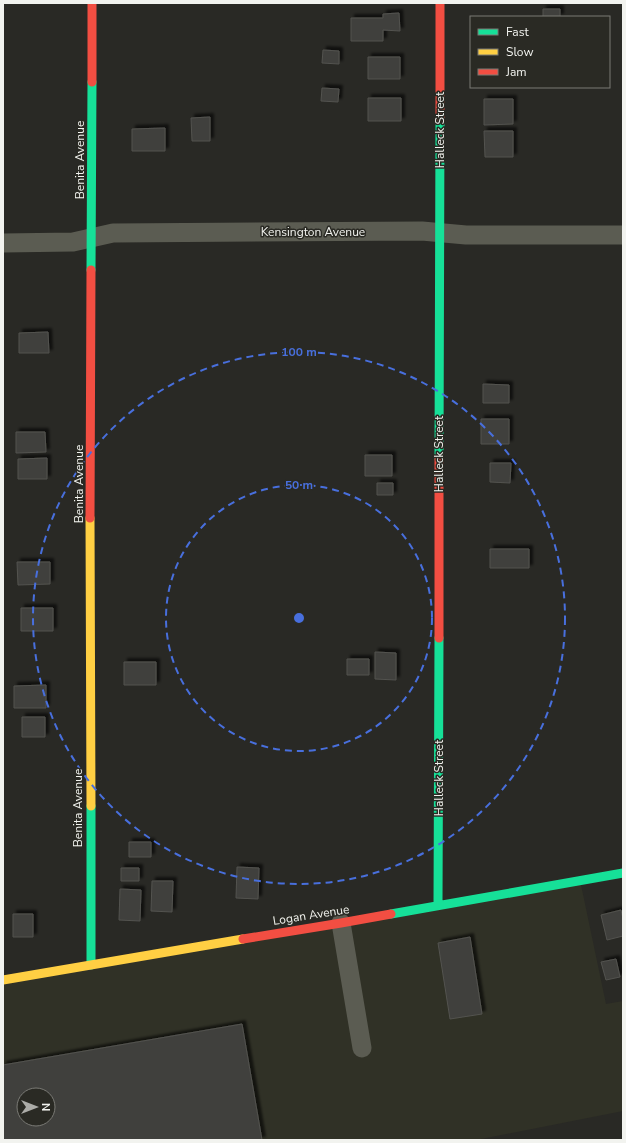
<svg xmlns="http://www.w3.org/2000/svg" width="626" height="1143" font-family="'Nunito Sans',sans-serif">
<style>
.built{fill:#303126;fill-rule:evenodd}
.building{fill:#40403d;stroke:#53534f;fill-rule:evenodd;filter:url(#shadow)}
.lines{fill:none;stroke-linecap:round;stroke-linejoin:round}
.street{stroke:#5b5c52;stroke-width:19}
.fast{stroke:#16e098;stroke-width:9}
.slow{stroke:#ffcf43;stroke-width:9}
.jam{stroke:#f24e42;stroke-width:9}
.ring{fill:none;stroke:#486fdd;stroke-width:2;stroke-dasharray:7 5}
.labels{text-anchor:middle;dominant-baseline:central;stroke-width:3;stroke-linejoin:round;paint-order:stroke}
.street-label{font-size:12px;fill:#f2f3ef;stroke:#2a2a24}
.centre{fill:#486fdd;stroke:#2a2a24;stroke-width:2}
.ring-label{font-size:12px;text-anchor:middle;font-weight:bold;fill:#486fdd;stroke:#2a2a24;stroke-width:3;stroke-linejoin:round;paint-order:stroke}
</style>
<defs>
<filter id="shadow"><feDropShadow dx="3.5" dy="-3.5" stdDeviation="1" flood-color="#0009"/></filter>
</defs>
<rect width="100%" height="100%" fill="#292925"/>
<path class="built" d="M 580,880 L 606,1004 L 623,1001 L 623,1111 L 476,1140 L 3,1140 L 3,980 ZM 24,1095 L 48,1095 L 48,1119 L 24,1119 Z"/>
<path class="building" d="M 543,9 L 560,9 L 560,17 L 543,17 Z
M 399,13 L 400,31 L 383,30 L 383,41 L 351,41 L 351,18 L 383,18 L 383,14 Z
M 323,50 L 339,51 L 339,64 L 322,63 Z
M 368,57 L 400,57 L 400,79 L 368,79 Z
M 322,88 L 339,89 L 338,102 L 321,101 Z
M 368,98 L 401,98 L 401,121 L 368,121 Z
M 484,99 L 513,99 L 513,124 L 484,125 Z
M 210,117 L 210,141 L 192,141 L 191,118 Z
M 165,128 L 165,151 L 132,151 L 132,129 Z
M 484,131 L 513,131 L 513,157 L 485,157 Z
M 48,332 L 49,353 L 19,353 L 19,333 Z
M 483,384 L 509,385 L 509,403 L 483,403 Z
M 481,419 L 509,419 L 509,444 L 481,444 Z
M 16,432 L 45,432 L 46,452 L 16,453 Z
M 365,455 L 392,455 L 392,476 L 365,476 Z
M 47,458 L 47,479 L 18,479 L 18,459 Z
M 490,463 L 511,463 L 510,483 L 490,482 Z
M 377,483 L 393,483 L 393,495 L 377,495 Z
M 490,549 L 529,549 L 529,568 L 490,568 Z
M 17,562 L 50,562 L 50,584 L 18,585 Z
M 21,608 L 53,608 L 53,631 L 21,631 Z
M 375,652 L 396,653 L 396,680 L 375,679 Z
M 347,659 L 369,659 L 369,675 L 347,675 Z
M 124,662 L 156,662 L 156,685 L 124,685 Z
M 46,685 L 46,708 L 14,708 L 14,686 Z
M 22,717 L 45,717 L 45,737 L 22,737 Z
M 129,842 L 151,842 L 151,857 L 129,857 Z
M 237,867 L 259,868 L 258,899 L 236,898 Z
M 121,868 L 139,868 L 139,881 L 121,881 Z
M 152,881 L 173,881 L 172,912 L 151,911 Z
M 120,889 L 141,890 L 140,921 L 119,920 Z
M 621,910 L 623,919 L 623,936 L 607,940 L 601,915 Z
M 13,914 L 33,914 L 33,937 L 13,937 Z
M 470,937 L 482,1014 L 450,1019 L 438,943 Z
M 616,959 L 620,977 L 606,980 L 601,962 Z
M 242,1024 L 262,1140 L 3,1140 L 3,1065 ZM 24,1095 L 48,1095 L 48,1119 L 24,1119 Z"/>
<g class="lines">
<path class="street" d="M 3,243 L 73,242 L 113,233 L 422,231 L 466,235 L 623,235
M 341,923 L 362,1048"/>
<path class="fast" d="M 91,270 L 92,82
M 439,458 L 440,119
M 91,806 L 91,965
M 438,905 L 439,638
M 391,914 L 623,873"/>
<path class="slow" d="M 90,518 L 91,806
M 3,980 L 243,939"/>
<path class="jam" d="M 92,82 L 92,3
M 440,119 L 440,3
M 90,518 L 91,270
M 439,638 L 439,458
M 243,939 L 341,923 L 391,914"/>
</g>
<g class="ring">
<circle cx="299" cy="618" r="133"/>
<circle cx="299" cy="618" r="266"/>
</g>
<g class="labels">
<g class="street-label">
<text transform="translate(440 130) rotate(-90)">Halleck Street</text>
<text transform="translate(80 160) rotate(-90)">Benita Avenue</text>
<text x="313" y="232">Kensington Avenue</text>
<text transform="translate(439 454) rotate(-90)">Halleck Street</text>
<text transform="translate(79 484) rotate(-90)">Benita Avenue</text>
<text transform="translate(439 778) rotate(-90)">Halleck Street</text>
<text transform="translate(78 808) rotate(-90)">Benita Avenue</text>
<text transform="translate(311 915) rotate(-9)">Logan Avenue</text>
</g>
</g>
<circle cx="299" cy="618" r="6" class="centre"/>
<g class="ring-label">
<text x="299" y="356">100 m</text>
<text x="299" y="489">50 m</text>
</g>
<rect width="626" height="1143" fill="none" stroke="#f2f3ef" stroke-width="8"/>
<rect x="470" y="16" width="140" height="72" fill="#2a2a24" stroke="#7a7a75"/>
<rect x="478" y="29" width="20" height="6" fill="#16e098" stroke="#7a7a75"/>
<text x="506" y="36" font-size="12" fill="#f2f3ef">Fast</text>
<rect x="478" y="49" width="20" height="6" fill="#ffcf43" stroke="#7a7a75"/>
<text x="506" y="56" font-size="12" fill="#f2f3ef">Slow</text>
<rect x="478" y="69" width="20" height="6" fill="#f24e42" stroke="#7a7a75"/>
<text x="506" y="76" font-size="12" fill="#f2f3ef">Jam</text>
<g transform="translate(36 1107) rotate(90)"><circle r="19" fill="#2a2a24" stroke="#7a7a75"/>
<path d="M0-3L7 15L0 10L-7 15Z" fill="#acaca8"/>
<text y="-6" font-size="11" font-weight="bold" text-anchor="middle" fill="#f2f3ef">N</text>
</g>
</svg>
